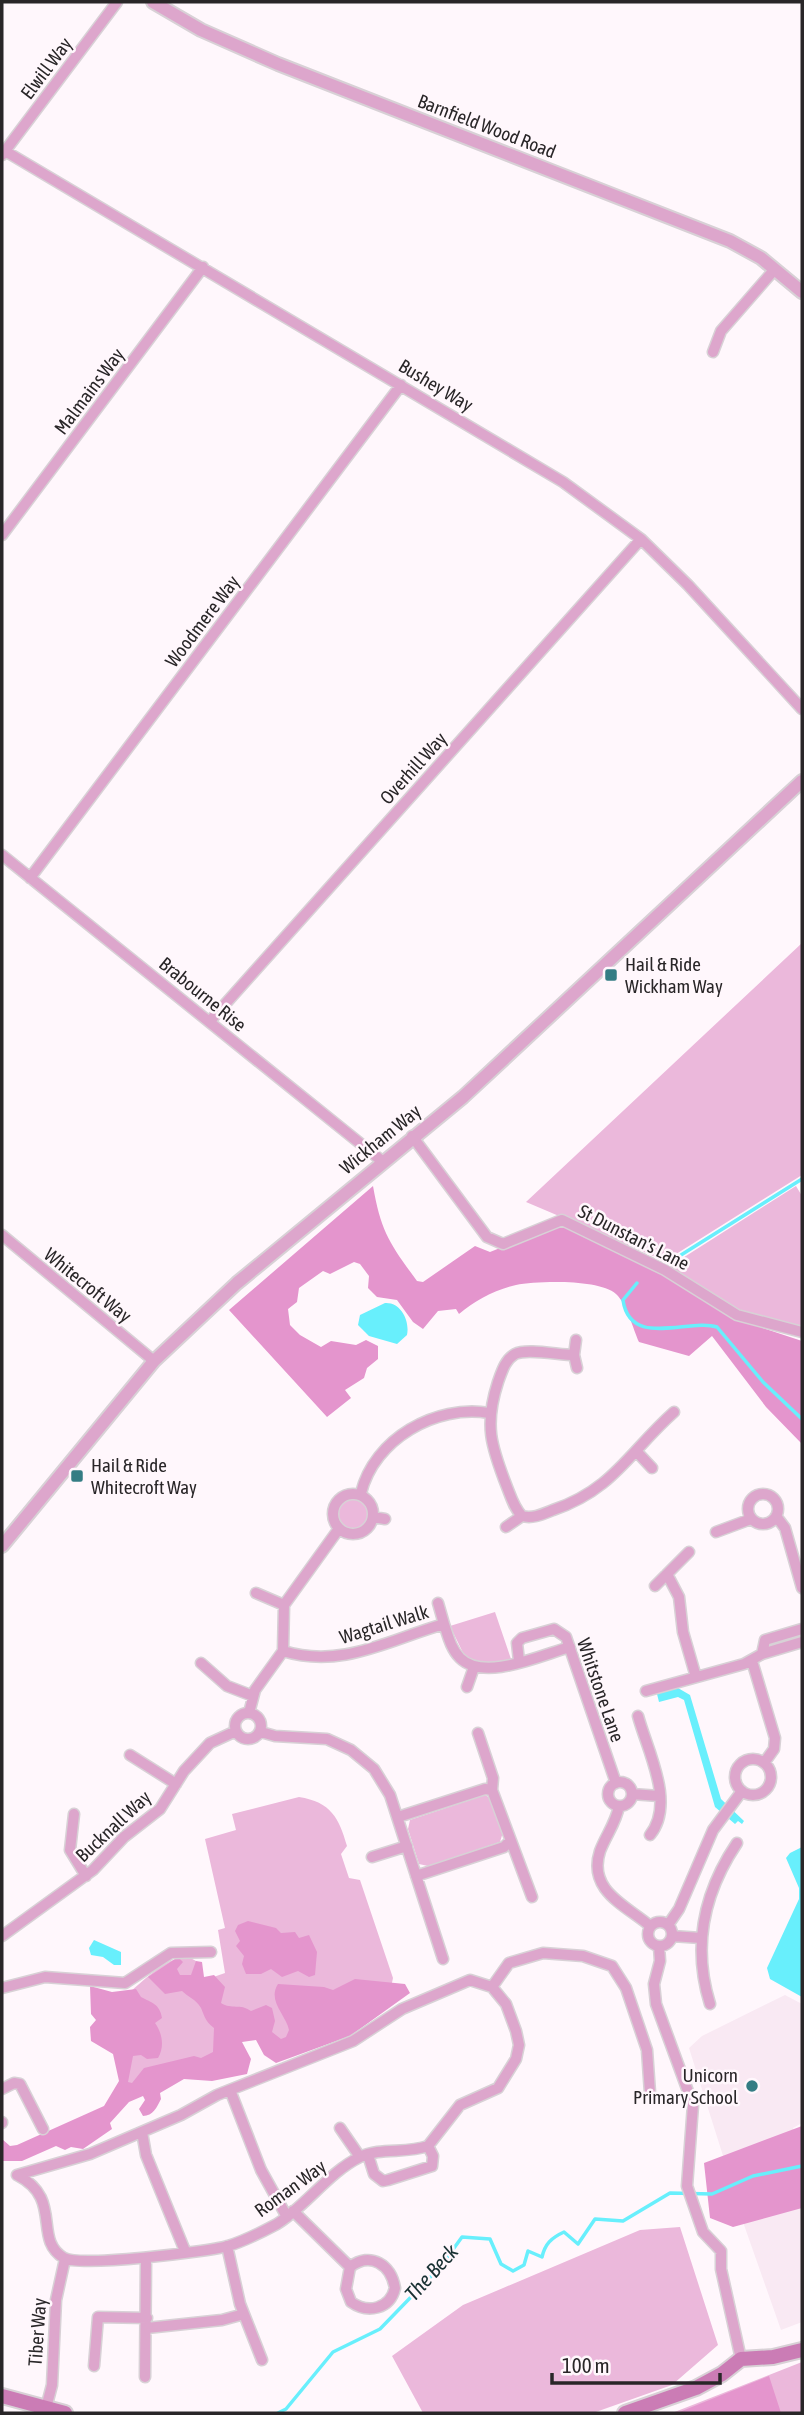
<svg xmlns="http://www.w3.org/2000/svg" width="804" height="2415" font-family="'Asap Condensed',sans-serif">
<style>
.built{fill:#f9e9f3}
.green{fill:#ebb8db}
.forest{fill:#e495cd}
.water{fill:#68effc}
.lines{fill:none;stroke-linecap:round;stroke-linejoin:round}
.stream{stroke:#68effc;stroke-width:3.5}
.minor-casing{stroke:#d8d1d6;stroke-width:13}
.tertiary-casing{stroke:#d8d1d6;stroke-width:16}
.secondary-casing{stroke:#d8d1d6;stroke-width:18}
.minor{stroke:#dda6cc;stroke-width:10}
.tertiary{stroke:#dda6cc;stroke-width:12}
.secondary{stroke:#cb7cb5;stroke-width:14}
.poi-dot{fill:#347d84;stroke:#fff7fc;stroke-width:2.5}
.labels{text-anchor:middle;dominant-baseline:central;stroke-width:5;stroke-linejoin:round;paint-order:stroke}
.street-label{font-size:19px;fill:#292628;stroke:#fff7fc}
.poi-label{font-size:19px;fill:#292628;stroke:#fff7fc;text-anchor:start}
.water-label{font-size:21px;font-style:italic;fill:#183032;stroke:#fff7fc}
</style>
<rect width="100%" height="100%" fill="#fff7fc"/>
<path class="built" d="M 785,1995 L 802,2004 L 802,2123 L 793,2128 L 802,2152 L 724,2159 L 689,2048 L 702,2036 Z
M 802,2201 L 802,2322 L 781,2330 L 743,2222 Z"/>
<path class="green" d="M 802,943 L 802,1175 L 665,1261 L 526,1202 Z
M 796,1186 L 802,1196 L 802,1329 L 737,1312 L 667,1268 Z
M337 1513a16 16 0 1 1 32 0a16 16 0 1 1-32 0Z
M 495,1612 L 511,1659 L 481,1664 L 465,1657 L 450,1626 Z
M 485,1795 L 490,1798 L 503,1832 L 500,1842 L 428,1866 L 419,1864 L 408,1829 L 410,1820 Z
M 299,1797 C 331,1802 339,1818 347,1846 L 341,1854 L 349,1878 L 360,1880 L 393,1978 L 390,1992 L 284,2044 L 273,2039 L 258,2022 L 219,2053 L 130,2091 L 122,2083 L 131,1991 C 147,1978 176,1947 196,1961 L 202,1981 L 225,1973 L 218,1930 L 225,1928 L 205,1839 L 236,1830 L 232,1814 Z
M 680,2227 L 718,2345 L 672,2385 L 593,2413 L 423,2413 L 392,2356 L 463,2305 L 640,2230 Z
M 802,2362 L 802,2413 L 672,2413 Z"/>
<path class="forest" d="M 373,1186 C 381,1232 390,1244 417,1281 L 423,1282 L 475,1246 L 490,1252 L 562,1223 L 664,1275 L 733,1318 L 802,1341 L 802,1444 L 766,1407 L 712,1336 L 689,1356 L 639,1342 C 633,1329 627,1304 616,1294 C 599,1279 538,1281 516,1285 C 496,1289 474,1301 459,1314 L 456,1309 L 438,1311 L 423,1329 L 413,1322 L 397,1300 L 377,1297 L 368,1288 L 369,1276 L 360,1264 L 354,1262 L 330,1274 L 323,1271 L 299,1288 L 297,1302 L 288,1309 L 290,1325 L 300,1335 L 321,1347 L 331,1341 L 356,1345 L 366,1340 L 378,1346 L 378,1359 L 367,1368 L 364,1378 L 345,1390 L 351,1398 L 327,1417 L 229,1310 Z
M 248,1921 L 276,1928 L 281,1933 L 295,1932 L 299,1938 L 309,1935 L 317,1952 L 315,1975 L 309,1977 L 298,1971 L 282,1977 L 271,1969 L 261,1974 L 246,1974 L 242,1964 L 244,1956 L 236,1946 L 240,1941 L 235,1931 L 238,1925 Z
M 178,1957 L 183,1962 L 177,1969 L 180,1975 L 191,1975 L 196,1961 L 202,1962 L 204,1977 L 214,1975 L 225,1987 L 221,2003 C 232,2010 240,2003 251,2011 L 266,2005 L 272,2008 L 275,2021 L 272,2032 L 281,2039 L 286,2037 L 289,2030 C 286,2015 267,2001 278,1984 L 324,1987 L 333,1990 L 355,1979 L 405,1984 L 410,1993 L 350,2036 L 276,2063 L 264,2055 L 256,2040 L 242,2042 L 251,2059 L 247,2074 L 212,2081 L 184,2079 L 160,2093 L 161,2099 C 157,2107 153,2116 143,2116 L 139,2109 L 145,2100 L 143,2096 L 129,2102 L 110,2123 L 112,2129 L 83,2149 L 71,2147 L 65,2150 L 56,2146 L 22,2161 L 2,2161 L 2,2139 L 10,2146 L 17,2145 L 104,2106 L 119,2081 L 113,2054 L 91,2041 L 90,2027 L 96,2020 L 91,2014 L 90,1986 L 112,1992 L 136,1989 L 141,1997 C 152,2003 160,2004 162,2018 L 155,2023 C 162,2033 165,2046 158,2058 L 147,2059 L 141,2055 L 133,2056 L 128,2082 L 132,2083 L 144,2068 L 194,2056 L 201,2058 L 213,2052 L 214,2028 C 205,2021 205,2017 201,2008 C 196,1999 188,1997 182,1991 L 165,1994 L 148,1977 Z
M 802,2126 L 802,2208 L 733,2227 L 710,2218 L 704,2163 Z
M 769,2376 L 781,2413 L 677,2413 Z"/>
<path class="water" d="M 385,1303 C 401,1302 410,1321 407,1335 L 397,1344 L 369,1336 L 358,1325 L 360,1315 Z
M 678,1688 L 690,1695 L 721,1799 L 744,1821 L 742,1824 L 738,1821 L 735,1824 L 715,1807 L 684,1700 L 678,1697 L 659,1702 L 657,1694 Z
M 802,1847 L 802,1997 L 770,1979 L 767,1968 L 799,1899 L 799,1888 L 786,1858 L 790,1853 Z
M 94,1940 L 121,1952 L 121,1965 L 114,1965 L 103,1957 L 91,1955 L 89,1948 Z"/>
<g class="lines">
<path class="stream" d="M 681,1255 L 802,1179
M 637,1283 L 623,1300 C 630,1349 689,1318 717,1327 L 763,1382 L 802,1419
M 278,2413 L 286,2409 L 333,2352 L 380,2329 L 441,2266 L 462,2237 L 490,2239 L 501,2264 L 513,2271 L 524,2265 L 528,2251 L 542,2257 C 545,2244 551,2238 564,2232 L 578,2244 L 595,2219 L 623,2221 L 670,2193 L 712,2194 L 753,2176 L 802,2166"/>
<defs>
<path id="minor" d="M 5,151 L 563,482 L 641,539 L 688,585 L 802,709
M 2,155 L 117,2
M 713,352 L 721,331 L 775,269
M 2,535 L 203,267
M 2,855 L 382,1161
M 30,878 L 401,385
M 210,1021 L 641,539
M 412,1136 L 487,1237 L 503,1244 L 562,1220 L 665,1270 L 737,1315 L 802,1332
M 2,1235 L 154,1361
M 576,1340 L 574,1355 C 559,1355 527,1348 515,1354 C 505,1360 502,1371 498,1382 C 484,1425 491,1446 507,1487 C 511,1497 514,1508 522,1516 C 533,1519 543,1514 553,1510 C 613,1490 630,1451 674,1412
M 574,1355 L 577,1368
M 637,1452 L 652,1468
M 361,1493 C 374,1439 436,1404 489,1413
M748 1509a15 15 0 1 1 30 0a15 15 0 1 1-30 0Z
M333 1514a20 20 0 1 1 40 0a20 20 0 1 1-40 0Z
M 776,1516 L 785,1528 L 802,1588
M 373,1517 L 385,1519
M 506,1527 L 522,1516
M 716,1532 L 751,1519
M 667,1574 L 679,1597 L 683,1632 L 696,1677
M 655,1586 L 689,1552
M 256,1593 L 284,1605
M 438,1603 L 444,1624
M 283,1651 C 342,1669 388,1640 444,1624 C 448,1636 451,1649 460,1658 C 484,1682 541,1655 570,1647
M 762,1654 L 765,1640 L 802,1629
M 519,1661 L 517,1643 L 522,1638 L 554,1629 L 566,1637 L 616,1783
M 752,1661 L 775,1738 L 774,1749 L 764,1763
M 201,1663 L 227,1686 L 253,1696
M 467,1687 L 474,1667
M 646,1691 L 744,1664 L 762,1654 L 802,1642
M235 1726a13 13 0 1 1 26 0a13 13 0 1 1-26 0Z
M 249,1713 L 255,1690 L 283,1651 L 284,1605 L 338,1530
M 638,1716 C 647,1750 676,1803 650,1835
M 261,1732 L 275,1736 L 327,1739 L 351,1750 L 374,1769 L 390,1795 L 443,1959
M 478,1733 L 493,1778 L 492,1790
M 130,1755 L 176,1784
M735 1777a18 18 0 1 1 36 0a18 18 0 1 1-36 0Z
M608 1794a12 12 0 1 1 24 0a12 12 0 1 1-24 0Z
M 632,1794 L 659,1796
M 619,1806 C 616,1823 606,1835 600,1851 C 587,1891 627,1906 650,1926
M 74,1814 L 70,1850 L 86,1876
M 398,1817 L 485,1789 L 492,1790 L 532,1897
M 372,1857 L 407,1846
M 416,1876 L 504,1847 L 509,1842
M648 1934a12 12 0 1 1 24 0a12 12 0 1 1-24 0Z
M 668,1925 L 679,1909 L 713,1830 L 742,1791
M 2,1936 L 93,1870 L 124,1837 L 160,1809 L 184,1771 L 210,1743 L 236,1731
M 672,1936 L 701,1938
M 659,1946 L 660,1961 L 654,1984 L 656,2004 L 693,2105 L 687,2186 L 703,2232 L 721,2251 L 721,2269 L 741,2359
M 2,1988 L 45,1977 L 125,1983 L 171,1953 L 211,1952
M 710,2004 C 692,1946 704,1892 737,1843
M 2,2089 L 14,2083 L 20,2084 L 43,2129
M 230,2090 L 261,2170 L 287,2217
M 2,2122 L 2,2123
M 340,2128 L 360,2157
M 142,2132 L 146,2155 L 185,2251
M 368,2155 L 374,2174 L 383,2181 L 388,2180 L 432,2166 L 433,2156 L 428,2146
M 17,2175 L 90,2154 L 181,2115 L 217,2095 L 353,2041 L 402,2009 L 470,1980 L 492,1987 L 509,1963 L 543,1953 L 583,1956 L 612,1966 L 626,1988 L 647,2050 L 650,2093
M 17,2175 C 64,2199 32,2239 64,2258 C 81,2267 206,2252 228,2246 C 244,2241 262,2232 277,2224 C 306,2206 329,2172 360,2157 C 381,2147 406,2154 428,2146 L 460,2105 L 498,2088 L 516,2059 L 519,2045 L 516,2031 L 506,2004 L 492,1987
M 293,2211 L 350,2267 L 346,2289 L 351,2302 C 368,2314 390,2309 395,2288 C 391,2265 371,2251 350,2267
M 227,2246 L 240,2304 L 262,2360
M 147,2328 L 222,2320 L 244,2314
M 94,2366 L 98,2317 L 147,2318
M 145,2377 L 146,2258
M 46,2408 L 52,2385 L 56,2300 L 65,2259"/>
<path id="tertiary" d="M 153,2 L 201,30 L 278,64 L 730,241 L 761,258 L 802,292
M 2,1546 L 154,1361 L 237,1283 L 463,1097 L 802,781"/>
<path id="secondary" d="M 2,2396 L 65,2413
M 625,2413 L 696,2388 L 722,2374 L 741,2359 L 773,2357 L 802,2350"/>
</defs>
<use href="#minor" class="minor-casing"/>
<use href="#tertiary" class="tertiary-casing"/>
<use href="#secondary" class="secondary-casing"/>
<use href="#minor" class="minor"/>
<use href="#tertiary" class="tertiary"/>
<use href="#secondary" class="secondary"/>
</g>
<g class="poi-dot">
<rect x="604" y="968" width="14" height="14" rx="3.5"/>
<rect x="70" y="1469" width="14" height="14" rx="3.5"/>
<circle cx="752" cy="2086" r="7"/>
</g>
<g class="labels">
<g class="street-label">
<text transform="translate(46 68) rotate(-53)">Elwill Way</text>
<text transform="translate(487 126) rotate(21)">Barnfield Wood Road</text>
<text transform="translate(436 385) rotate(31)">Bushey Way</text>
<text transform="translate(89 391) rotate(-53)">Malmains Way</text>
<text transform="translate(202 621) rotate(-53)">Woodmere Way</text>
<text transform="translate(413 768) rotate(-48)">Overhill Way</text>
<text transform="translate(203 994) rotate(39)">Brabourne Rise</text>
<text transform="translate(380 1139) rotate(-39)">Wickham Way</text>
<text transform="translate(634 1237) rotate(27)">St Dunstan's Lane</text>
<text transform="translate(88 1285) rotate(39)">Whitecroft Way</text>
<text transform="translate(384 1624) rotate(-17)">Wagtail Walk</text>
<text transform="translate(601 1690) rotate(71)">Whitstone Lane</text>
<text transform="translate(113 1826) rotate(-43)">Bucknall Way</text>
<text transform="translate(290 2188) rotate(-36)">Roman Way</text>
<text transform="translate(37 2332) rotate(-86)">Tiber Way</text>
</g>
<g class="poi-label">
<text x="625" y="964">Hail &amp; Ride<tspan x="625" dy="22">Wickham Way</tspan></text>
<text x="91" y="1465">Hail &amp; Ride<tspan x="91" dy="22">Whitecroft Way</tspan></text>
<text x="738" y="2075" text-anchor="end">Unicorn<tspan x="738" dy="22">Primary School</tspan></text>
</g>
<g class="water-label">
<text transform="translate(431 2272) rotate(-48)">The Beck</text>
</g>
</g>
<rect width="804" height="2415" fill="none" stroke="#292628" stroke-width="7"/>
<path d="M552 2373v10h168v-10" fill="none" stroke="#292628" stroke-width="3.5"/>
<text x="562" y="2373" font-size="21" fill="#292628" stroke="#fff7fc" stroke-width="5" paint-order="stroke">100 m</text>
</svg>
